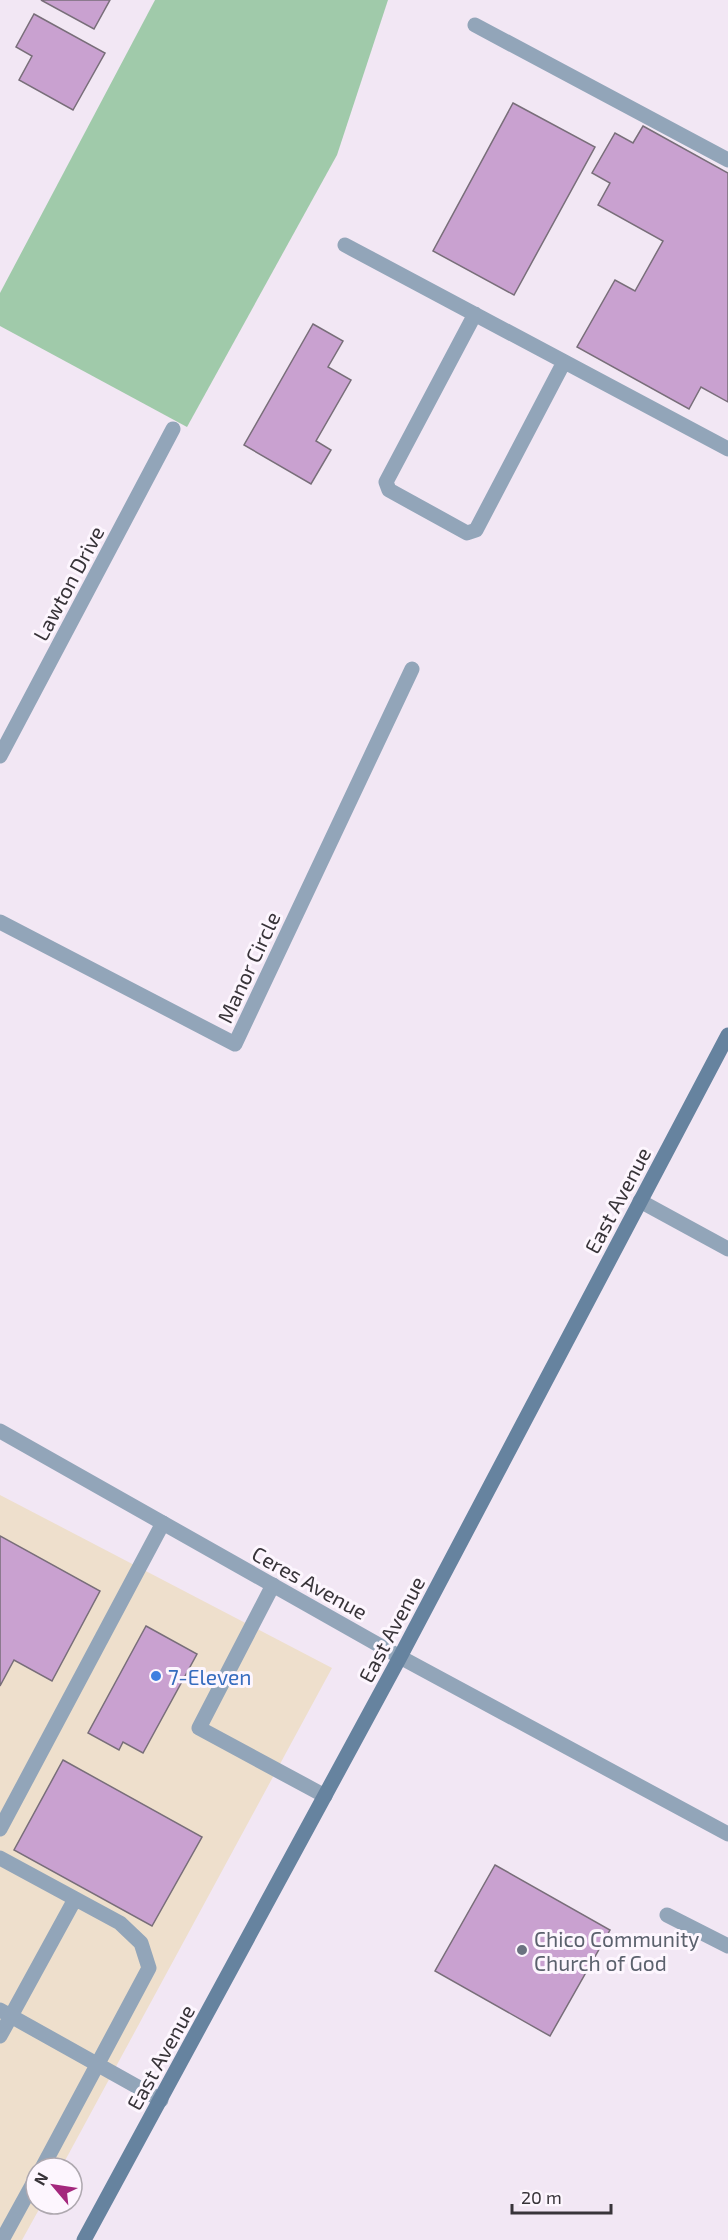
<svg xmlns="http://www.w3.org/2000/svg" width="728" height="2240" font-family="'Exo 2',sans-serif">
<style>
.commercial{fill:#eedfcc}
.green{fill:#a0caaa}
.building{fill:#c9a1d0;stroke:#786e79;stroke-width:1.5}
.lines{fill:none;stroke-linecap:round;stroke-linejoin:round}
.service{stroke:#92a5b9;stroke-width:15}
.minor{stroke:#92a5b9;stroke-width:15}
.secondary{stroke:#66839f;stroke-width:15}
.shop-dot{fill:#3f7fe0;stroke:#fdf6fe;stroke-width:2}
.worship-dot{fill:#6b7280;stroke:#fdf6fe;stroke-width:2}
.labels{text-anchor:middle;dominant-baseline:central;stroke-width:6;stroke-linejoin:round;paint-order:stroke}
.street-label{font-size:21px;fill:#383439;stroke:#fdf6fe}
.shop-label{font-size:21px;fill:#366cbe;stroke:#fdf6fe;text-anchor:start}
.worship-label{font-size:21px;fill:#5b616d;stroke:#fdf6fe;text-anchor:start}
</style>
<rect width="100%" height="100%" fill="#f2e7f4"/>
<path class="commercial" d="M 0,1495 L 332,1668 L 61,2168 L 36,2168 L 36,2204 L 42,2204 L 22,2240 L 0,2240 Z"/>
<path class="green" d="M 155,0 L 388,0 L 337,155 L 187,427 L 0,326 L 0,293 Z"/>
<path class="building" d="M 41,0 L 110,0 L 94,29 Z
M 34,14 L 105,53 L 73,110 L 19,80 L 32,56 L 16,47 Z
M 513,103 L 595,147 L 514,295 L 433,251 Z
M 643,126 L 728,173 L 728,402 L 701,387 L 689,409 L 577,347 L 615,280 L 635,291 L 663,241 L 598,205 L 610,183 L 592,173 L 615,133 L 633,143 Z
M 313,324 L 343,341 L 328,367 L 351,380 L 316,441 L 331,450 L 311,484 L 244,445 Z
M 0,1536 L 100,1591 L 52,1681 L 14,1660 L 0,1686 Z
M 146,1626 L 197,1654 L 143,1753 L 123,1742 L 119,1750 L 88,1733 Z
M 63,1760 L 202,1837 L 152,1926 L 14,1850 Z
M 495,1865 L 610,1930 L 550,2036 L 435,1971 Z"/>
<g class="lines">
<path class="service" d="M 475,25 L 728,160
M 345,245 L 728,449
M 475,314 L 386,482 L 389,490 L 467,533 L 476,530 L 564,362
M 640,1201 L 728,1249
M 273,1585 L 199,1728 L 325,1796
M 0,1829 L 163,1523
M 0,1858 L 120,1923 L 141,1943 L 149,1968 L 42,2168
M 667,1915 L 728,1946
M 0,2010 L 161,2100
M 0,2036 L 75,1899
M 2,2240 L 36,2178"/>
<path class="minor" d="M 0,756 L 173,429
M 0,922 L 235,1044 L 412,669
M 0,1431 L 400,1657 L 728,1834"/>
<path class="secondary" d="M 84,2240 L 400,1657 L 728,1035"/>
</g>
<circle class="shop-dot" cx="156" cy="1676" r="6"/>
<circle class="worship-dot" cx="522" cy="1950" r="6"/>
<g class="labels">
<g class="street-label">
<text transform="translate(68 583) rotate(-62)">Lawton Drive</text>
<text transform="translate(248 967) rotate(-65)">Manor Circle</text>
<text transform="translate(617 1200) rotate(-62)">East Avenue</text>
<text transform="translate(310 1582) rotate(29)">Ceres Avenue</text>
<text transform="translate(391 1629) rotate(-62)">East Avenue</text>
<text transform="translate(160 2057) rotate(-61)">East Avenue</text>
</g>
<g class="shop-label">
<text x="168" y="1676">7-Eleven</text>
</g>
<g class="worship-label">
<text x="534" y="1938">Chico Community<tspan x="534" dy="24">Church of God</tspan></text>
</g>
</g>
<g transform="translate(54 2186) rotate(299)"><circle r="28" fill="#fdf6fe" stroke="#aea8af" stroke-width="1.5"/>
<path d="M0-4.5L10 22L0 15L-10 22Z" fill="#a4287d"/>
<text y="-9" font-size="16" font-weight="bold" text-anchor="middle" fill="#383439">N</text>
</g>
<path d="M512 2204v9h99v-9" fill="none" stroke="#383439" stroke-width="3"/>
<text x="521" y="2204" font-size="18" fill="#383439" stroke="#fdf6fe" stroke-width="4.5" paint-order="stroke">20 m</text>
</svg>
